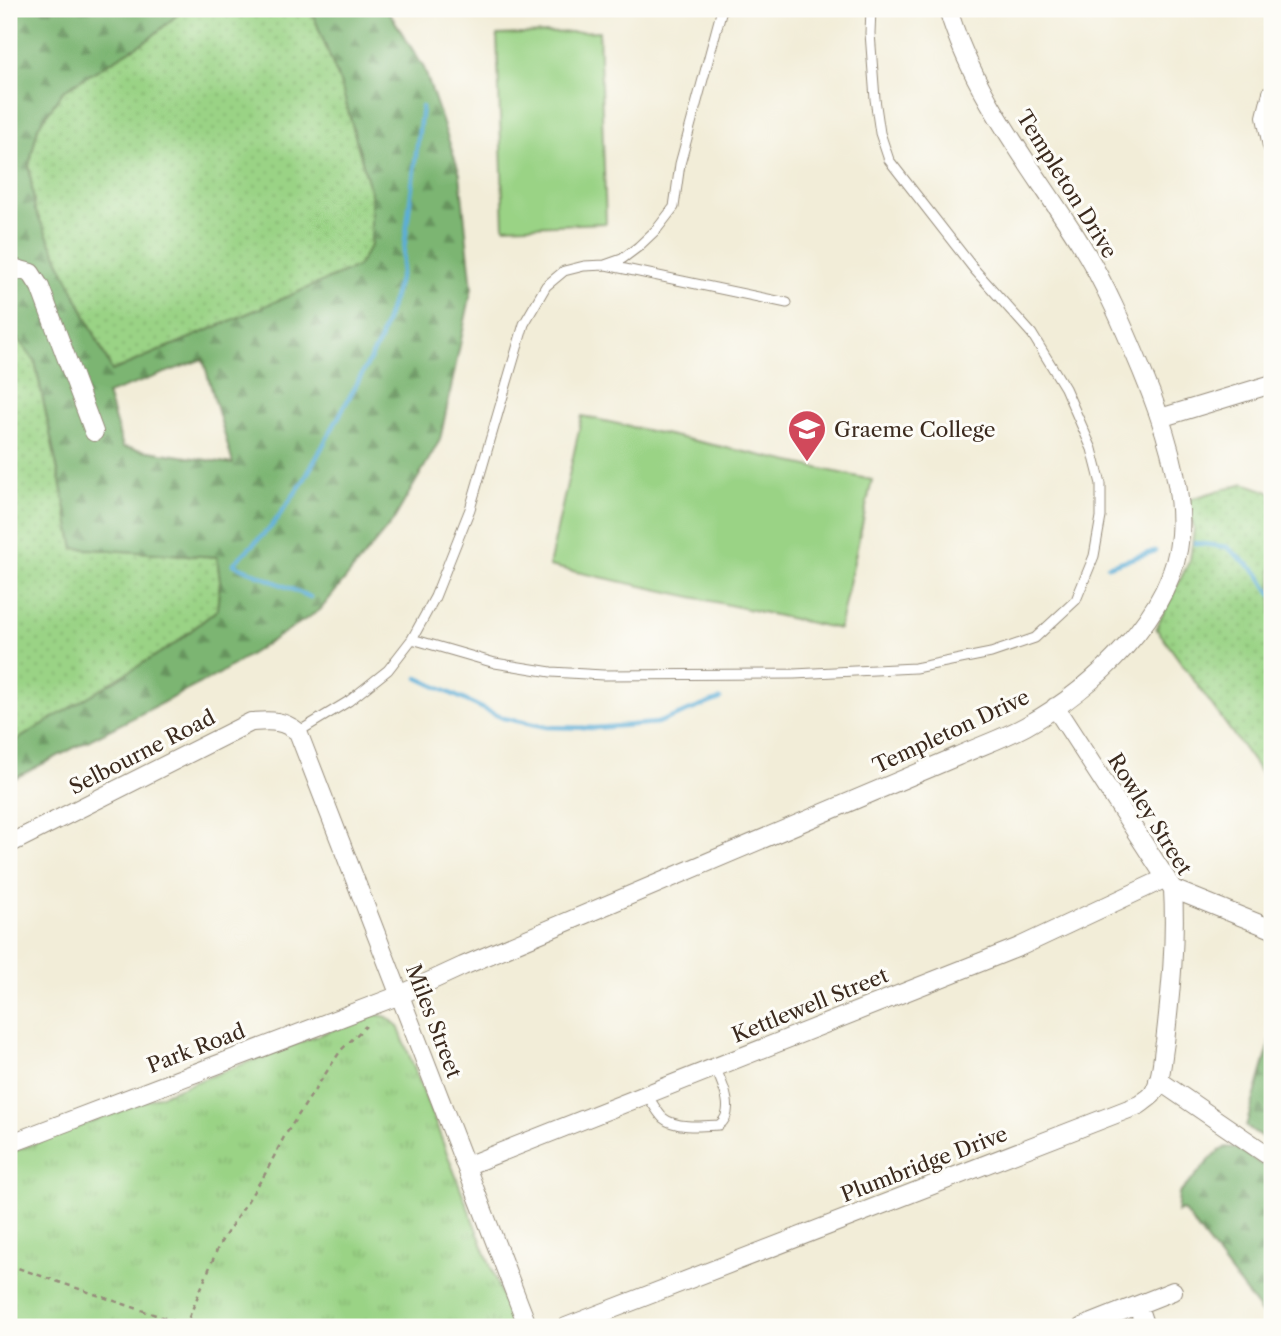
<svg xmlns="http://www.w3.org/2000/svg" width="1281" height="1336" font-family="'Libre Caslon Text',serif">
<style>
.grass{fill:url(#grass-dots);stroke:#6a7e52;stroke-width:2}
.forest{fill:url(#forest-firs);stroke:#5b7048;stroke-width:2;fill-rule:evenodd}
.park{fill:url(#park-tufts);stroke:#6a7e52;stroke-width:2}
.pitch{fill:#9ad385;stroke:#6a7e52;stroke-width:2}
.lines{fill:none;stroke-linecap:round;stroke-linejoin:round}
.stream{stroke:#5caed7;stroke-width:4.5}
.lane-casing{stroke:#968c7b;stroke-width:11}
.street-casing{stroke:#968c7b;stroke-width:20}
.path{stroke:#968c7b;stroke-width:2.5;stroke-dasharray:5 5;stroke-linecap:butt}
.lane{stroke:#fff;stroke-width:9}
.street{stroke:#fff;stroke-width:18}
.labels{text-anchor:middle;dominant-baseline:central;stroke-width:6;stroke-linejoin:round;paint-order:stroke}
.street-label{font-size:21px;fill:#3b2a1e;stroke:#fdfcf7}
.poi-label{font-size:21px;fill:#3b2a1e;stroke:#fdfcf7;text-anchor:start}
</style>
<defs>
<pattern id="grass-dots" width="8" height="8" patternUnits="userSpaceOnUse" patternTransform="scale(1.75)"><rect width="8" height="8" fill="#9ad385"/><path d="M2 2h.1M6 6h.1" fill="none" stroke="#86b572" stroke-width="1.8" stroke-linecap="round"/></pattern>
<pattern id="forest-firs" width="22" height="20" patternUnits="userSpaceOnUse" patternTransform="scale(1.75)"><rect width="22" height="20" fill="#7bb572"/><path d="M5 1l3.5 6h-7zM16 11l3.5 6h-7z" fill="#66935d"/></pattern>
<pattern id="park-tufts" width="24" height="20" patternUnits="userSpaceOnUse" patternTransform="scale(1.75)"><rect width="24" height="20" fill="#9ad385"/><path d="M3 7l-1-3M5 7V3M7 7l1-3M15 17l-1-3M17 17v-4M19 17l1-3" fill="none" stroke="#86b572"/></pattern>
</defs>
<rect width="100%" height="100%" fill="#fdfcf7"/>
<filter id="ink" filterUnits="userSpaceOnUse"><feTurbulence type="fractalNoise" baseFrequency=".0143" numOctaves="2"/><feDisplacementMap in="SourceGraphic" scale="14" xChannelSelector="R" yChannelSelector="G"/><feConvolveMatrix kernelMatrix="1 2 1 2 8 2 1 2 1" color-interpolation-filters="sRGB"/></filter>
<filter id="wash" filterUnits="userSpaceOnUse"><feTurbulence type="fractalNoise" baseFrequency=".00686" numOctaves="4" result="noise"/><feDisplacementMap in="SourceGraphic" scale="28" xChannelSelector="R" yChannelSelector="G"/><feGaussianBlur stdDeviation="1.57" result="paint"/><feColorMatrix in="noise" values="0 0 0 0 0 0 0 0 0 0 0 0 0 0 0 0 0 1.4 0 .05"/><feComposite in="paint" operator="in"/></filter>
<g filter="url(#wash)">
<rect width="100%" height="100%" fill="#f2edd8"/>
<path class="grass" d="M 184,9 L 311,9 L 341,85 L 371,193 L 371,245 L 357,267 L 112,371 L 35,210 L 29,166 L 38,127 L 64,90 L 149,39 Z
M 9,328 L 35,361 L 74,548 L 217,557 L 220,581 L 217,610 L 173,645 L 9,745 Z
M 1244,483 L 1272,493 L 1272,788 L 1156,628 L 1190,560 L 1194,529 L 1187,500 Z"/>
<path class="forest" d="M 9,9 L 184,9 L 149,39 L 64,90 L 38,127 L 29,166 L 35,210 L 112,371 L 357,267 L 371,245 L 371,193 L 341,85 L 311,9 L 387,9 L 424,68 L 460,174 L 472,288 L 440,440 L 393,521 L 320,610 L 219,674 L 9,781 L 9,745 L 173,645 L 217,610 L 220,581 L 217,557 L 74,548 L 35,361 L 9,328 ZM 203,359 L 233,464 L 123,447 L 107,394 Z
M 1272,1036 L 1272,1144 L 1246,1126 Z
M 1226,1147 L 1236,1148 L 1272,1171 L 1272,1327 L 1183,1210 L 1177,1212 L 1179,1194 L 1215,1154 Z"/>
<path class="park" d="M 374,1014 L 387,1017 L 398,1026 L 514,1327 L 9,1327 L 9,1153 Z"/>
<path class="pitch" d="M 599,31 L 606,223 L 504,227 L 497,35 Z
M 582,416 L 872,480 L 839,629 L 549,566 Z"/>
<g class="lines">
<path class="stream" d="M 1195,543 L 1227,547 L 1258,573 L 1272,595
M 1108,566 L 1155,551
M 310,597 L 233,564 L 271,527 L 303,482 L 379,343 L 401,273 L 422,107
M 418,678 L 503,718 L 547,727 L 595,728 L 657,723 L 720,699"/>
</g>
</g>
<g filter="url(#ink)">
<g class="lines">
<defs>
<path id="lane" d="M 606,265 L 787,303
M 412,639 L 495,663 L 551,672 L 603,675 L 794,674 L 915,668 L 991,653 L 1035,638 L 1076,600 L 1094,556 L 1101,517 L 1101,484 L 1092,449 L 1065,388 L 1032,334 L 974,269 L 889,160 L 880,133 L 875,99 L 870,33 L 871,9
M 298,732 L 349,701 L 388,670 L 412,639 L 435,597 L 470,509 L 524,324 L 546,286 L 564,271 L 584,266 L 605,265 L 622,259 L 638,247 L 657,229 L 674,207 L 680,164 L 722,9
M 647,1095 C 652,1102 657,1112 663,1118 C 676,1129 703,1126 719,1125 C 737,1112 722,1083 715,1067"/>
<path id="street" d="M 1272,93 L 1266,117 L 1272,146
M 9,267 L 31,273 L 40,287 L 94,432
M 1160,418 L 1272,384
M 9,844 L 251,722 C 270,721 282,719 298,732 L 528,1327
M 1173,889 L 1272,929
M 1158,1080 L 1272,1158
M 9,1144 L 400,995 L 463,966 L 958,756 C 980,746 1004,738 1026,726 C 1091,690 1174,615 1180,535 C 1184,483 1162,419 1142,371 C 1124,328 1105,283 1080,243 C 1033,168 973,95 948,9
M 466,1166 L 1019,947 L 1166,878
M 1138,1306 L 1145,1327
M 566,1327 L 1139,1105 C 1143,1102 1149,1098 1152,1095 C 1162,1081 1162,1058 1165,1042 C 1171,990 1176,941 1173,889 L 1055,707
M 1082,1327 L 1173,1291"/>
</defs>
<use href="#lane" class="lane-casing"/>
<use href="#street" class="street-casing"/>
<path class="path" d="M 9,1265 L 191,1327
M 185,1327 L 219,1245 L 265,1174 L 284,1137 L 341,1050 L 366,1026"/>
<use href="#lane" class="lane"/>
<use href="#street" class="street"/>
</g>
</g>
<defs>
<symbol id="school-pin" viewBox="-11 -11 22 30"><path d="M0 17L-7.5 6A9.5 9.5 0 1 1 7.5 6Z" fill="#d1495b" stroke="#fdfcf7"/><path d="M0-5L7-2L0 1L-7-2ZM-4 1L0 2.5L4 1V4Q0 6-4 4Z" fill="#fff"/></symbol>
</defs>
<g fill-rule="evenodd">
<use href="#school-pin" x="785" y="407" width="44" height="60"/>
</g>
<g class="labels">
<g class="street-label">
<text transform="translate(1067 184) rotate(58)">Templeton Drive</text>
<text transform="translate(951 731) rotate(-25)">Templeton Drive</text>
<text transform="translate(142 752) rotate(-27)">Selbourne Road</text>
<text transform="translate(1150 814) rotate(58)">Rowley Street</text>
<text transform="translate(810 1005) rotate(-22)">Kettlewell Street</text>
<text transform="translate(434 1021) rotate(69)">Miles Street</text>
<text transform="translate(196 1048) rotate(-21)">Park Road</text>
<text transform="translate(924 1164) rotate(-21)">Plumbridge Drive</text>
</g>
<g class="poi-label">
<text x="834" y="429">Graeme College</text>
</g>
</g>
<rect width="1281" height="1336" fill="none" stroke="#fdfcf7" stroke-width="35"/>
</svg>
